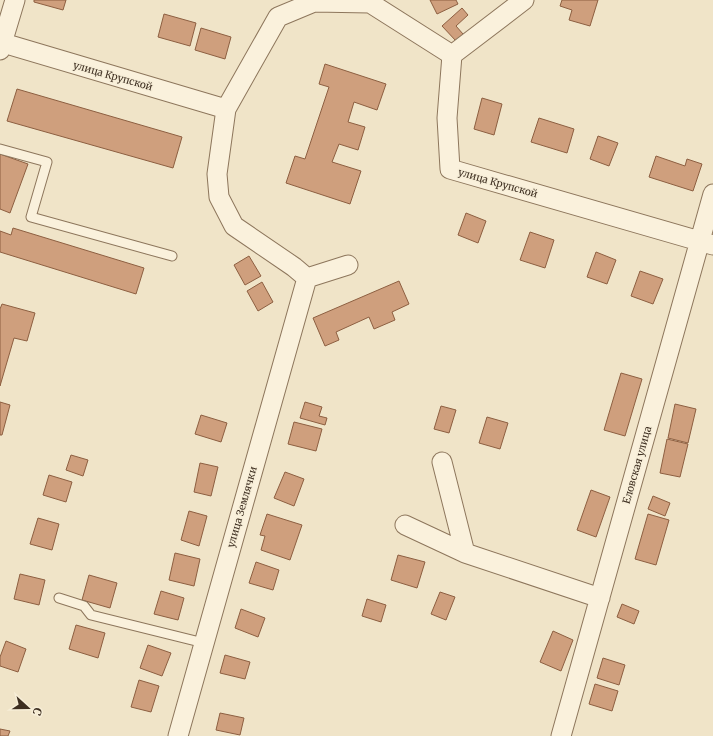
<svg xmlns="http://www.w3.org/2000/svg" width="713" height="736" font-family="Merriweather,serif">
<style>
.building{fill:#cf9f7d;stroke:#8d5f41}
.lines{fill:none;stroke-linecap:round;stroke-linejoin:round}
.lane-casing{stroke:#8d765c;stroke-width:11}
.street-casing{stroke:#8d765c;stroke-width:21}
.lane{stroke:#faf1dc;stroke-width:9}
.street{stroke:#faf1dc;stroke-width:19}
.labels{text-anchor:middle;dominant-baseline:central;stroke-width:3;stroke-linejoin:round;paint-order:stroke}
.street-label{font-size:10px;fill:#3d2e20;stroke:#f7eed8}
</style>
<rect width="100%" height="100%" fill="#f0e4c8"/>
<path class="building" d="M 34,0 L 66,0 L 63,10 L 34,2 Z
M 430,0 L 456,0 L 458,4 L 437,14 Z
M 562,0 L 598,0 L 590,26 L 569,20 L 572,10 L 560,6 Z
M 462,8 L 468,15 L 456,26 L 463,34 L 456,41 L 442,26 Z
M 164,14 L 196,23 L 190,46 L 158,37 Z
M 201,28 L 231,37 L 225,59 L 195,50 Z
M 325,64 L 386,84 L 377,110 L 354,102 L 348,122 L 365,127 L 358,150 L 339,144 L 332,162 L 361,171 L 350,204 L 286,183 L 295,156 L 305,159 L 329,87 L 319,84 Z
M 17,89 L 182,137 L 173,168 L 7,121 Z
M 482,98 L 502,104 L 494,135 L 474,129 Z
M 539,118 L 574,129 L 567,153 L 531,142 Z
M 598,136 L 618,143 L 609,166 L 590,159 Z
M 0,154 L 28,164 L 10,213 L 0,209 Z
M 656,156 L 685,166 L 687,159 L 702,164 L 693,191 L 649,177 Z
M 466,213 L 486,221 L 478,243 L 458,235 Z
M 13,228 L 144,268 L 136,294 L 0,252 L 0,231 L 11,235 Z
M 530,232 L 554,240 L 545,268 L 520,260 Z
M 596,252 L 616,260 L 607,284 L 587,277 Z
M 249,256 L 261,276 L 245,285 L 234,265 Z
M 640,271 L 663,279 L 653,304 L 631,296 Z
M 399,281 L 409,304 L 392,312 L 395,320 L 374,329 L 369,317 L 336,332 L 339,340 L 325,346 L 313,318 Z
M 262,282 L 273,302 L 258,311 L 247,291 Z
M 2,304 L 35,313 L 27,341 L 14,338 L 0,386 L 0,309 Z
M 621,373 L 642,379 L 625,436 L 604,430 Z
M 0,402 L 10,405 L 2,435 L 0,435 Z
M 305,402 L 322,407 L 319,416 L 327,418 L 325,425 L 300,418 Z
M 675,404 L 696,409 L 688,443 L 668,438 Z
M 441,406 L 456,410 L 449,433 L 434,429 Z
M 201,415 L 227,423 L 221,442 L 195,434 Z
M 487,417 L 508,423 L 500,449 L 479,443 Z
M 294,422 L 322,429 L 316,451 L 288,444 Z
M 667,439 L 688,444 L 680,477 L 660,473 Z
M 71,455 L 88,460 L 83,476 L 66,470 Z
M 200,463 L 218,467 L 211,496 L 194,492 Z
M 285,472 L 304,479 L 294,506 L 274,498 Z
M 49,475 L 72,482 L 66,502 L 43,495 Z
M 591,490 L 610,497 L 596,537 L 577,530 Z
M 653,496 L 670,503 L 665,516 L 648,509 Z
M 189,511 L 207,516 L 199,546 L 181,540 Z
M 267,514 L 302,525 L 290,560 L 261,550 L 265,536 L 260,535 Z
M 648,514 L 669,520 L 656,565 L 635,559 Z
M 38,518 L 59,524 L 52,550 L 30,544 Z
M 175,553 L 200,559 L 194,586 L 169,580 Z
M 398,555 L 425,562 L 417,588 L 391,580 Z
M 256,562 L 279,570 L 273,590 L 249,583 Z
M 20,574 L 45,580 L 39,605 L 14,599 Z
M 89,575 L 117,583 L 110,608 L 82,600 Z
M 161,591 L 184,598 L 178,620 L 154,614 Z
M 440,592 L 455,597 L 446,620 L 431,614 Z
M 367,599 L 386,605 L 381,622 L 362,616 Z
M 622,604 L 639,611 L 634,624 L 617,617 Z
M 241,609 L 265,618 L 258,637 L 235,628 Z
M 76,625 L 105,633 L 98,658 L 69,649 Z
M 553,631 L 573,640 L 561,671 L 540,662 Z
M 6,641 L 26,649 L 18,672 L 0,666 L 0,657 Z
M 148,645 L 171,653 L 162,676 L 140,668 Z
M 225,655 L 250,662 L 245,679 L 220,673 Z
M 603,658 L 625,665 L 619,685 L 597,678 Z
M 139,680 L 159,686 L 151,712 L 131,707 Z
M 595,684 L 618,691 L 612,711 L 589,704 Z
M 220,713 L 244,718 L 240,735 L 216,730 Z
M 0,729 L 10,731 L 8,736 L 0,736 Z"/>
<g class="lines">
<defs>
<path id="lane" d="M 0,149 L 47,162 L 31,217 L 172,256
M 59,598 L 84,606 L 91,615 L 204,643"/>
<path id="street" d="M 0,42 L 226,109
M 0,50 L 15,0
M 452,55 L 524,0
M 348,265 L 307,278 L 294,267 L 234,226 L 219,197 L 217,174 L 226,109 L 278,17 L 314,2 L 370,3 L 452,55 L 447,118 L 450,169 L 713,245
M 442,462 L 465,553 L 600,598
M 405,525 L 465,553
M 178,736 L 307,278
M 561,736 L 713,194"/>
</defs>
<use href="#lane" class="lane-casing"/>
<use href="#street" class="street-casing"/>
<use href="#lane" class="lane"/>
<use href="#street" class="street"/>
</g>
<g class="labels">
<g class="street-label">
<text transform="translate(113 76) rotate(16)">улица Крупской</text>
<text transform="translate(498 183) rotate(16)">улица Крупской</text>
<text transform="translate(637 465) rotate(-74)">Еловская улица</text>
<text transform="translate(242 507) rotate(-74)">улица Землячки</text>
</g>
</g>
<g transform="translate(28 708) rotate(111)" stroke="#f7eed8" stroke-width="3" paint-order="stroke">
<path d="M0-3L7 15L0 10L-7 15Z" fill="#3d2e20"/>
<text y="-6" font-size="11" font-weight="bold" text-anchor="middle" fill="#3d2e20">С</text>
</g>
</svg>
